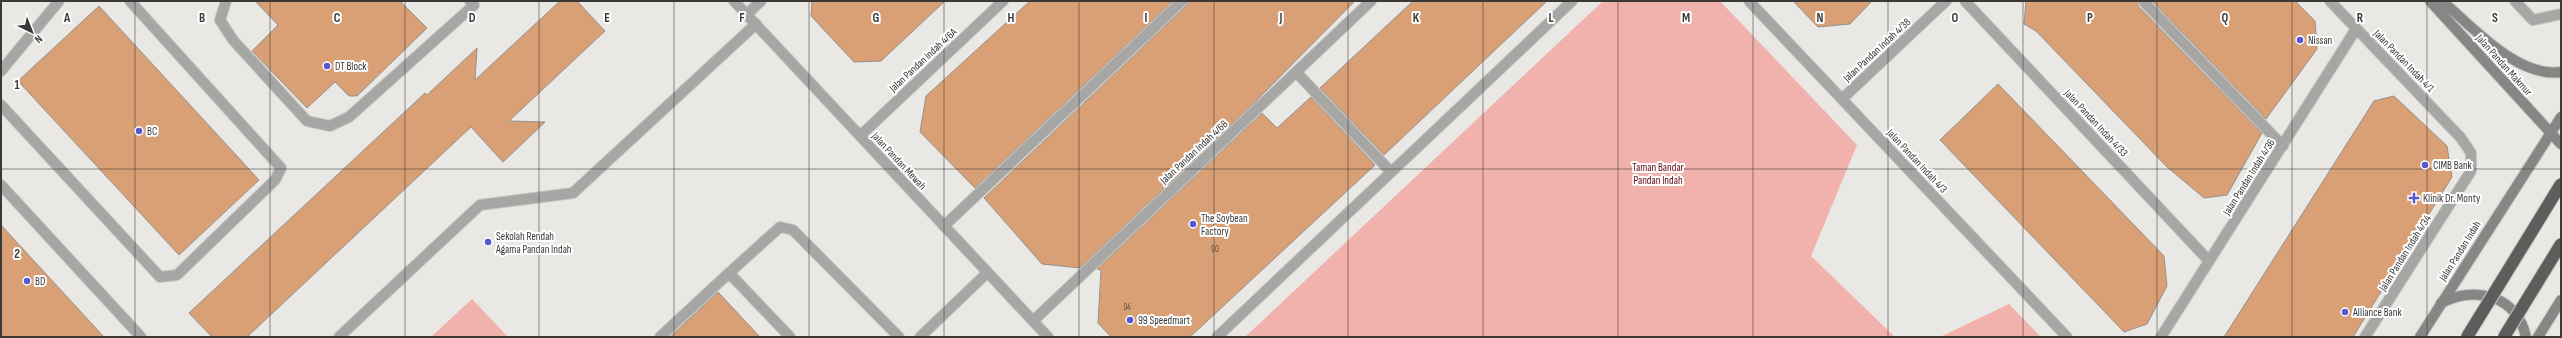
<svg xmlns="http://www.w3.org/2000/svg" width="2562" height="338" font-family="'Sofia Sans Condensed',sans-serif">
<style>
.green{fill:#f1b1ad}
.building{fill:#d9a076;stroke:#94918e}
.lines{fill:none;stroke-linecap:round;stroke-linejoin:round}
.lane-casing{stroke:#c6c5c2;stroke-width:12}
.street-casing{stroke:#c6c5c2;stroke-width:12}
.secondary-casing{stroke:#c6c5c2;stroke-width:12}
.lane{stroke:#a6a7a5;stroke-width:10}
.street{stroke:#a6a7a5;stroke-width:10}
.secondary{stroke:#868785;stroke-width:10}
.highway-bridge-casing{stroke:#c6c5c2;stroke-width:14;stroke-linecap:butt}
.highway-bridge{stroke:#5c5e5b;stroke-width:12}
.grid{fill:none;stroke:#3a3938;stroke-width:1;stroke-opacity:0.55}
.poi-dot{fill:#5758cf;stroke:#fff;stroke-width:1.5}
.labels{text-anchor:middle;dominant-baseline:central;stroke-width:4;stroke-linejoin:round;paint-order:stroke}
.number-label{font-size:9px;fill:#625348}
.poi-label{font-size:11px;fill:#3a3938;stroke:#fff;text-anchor:start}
.street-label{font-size:11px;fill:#3a3938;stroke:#fff}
.park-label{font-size:11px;fill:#600712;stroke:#fff}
.grid-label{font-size:13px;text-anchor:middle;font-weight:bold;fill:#3a3938;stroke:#fff;stroke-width:4;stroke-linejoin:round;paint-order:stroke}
</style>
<rect width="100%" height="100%" fill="#e9e8e4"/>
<path class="green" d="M 1603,1 L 1720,1 L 1857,145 L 1811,256 L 1895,337 L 1245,337 Z
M 472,299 L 508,337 L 431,337 Z
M 2009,304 L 2041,337 L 1940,337 Z"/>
<path class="building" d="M 255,1 L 400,1 L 427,28 L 357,96 L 349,96 L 335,82 L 307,108 L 252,51 L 278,25 Z
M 560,1 L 577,1 L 605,31 L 509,121 L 545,122 L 503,162 L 471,127 L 247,337 L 212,337 L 189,313 L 425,93 L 427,95 L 477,48 L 475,80 Z
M 812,1 L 945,1 L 881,61 L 854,62 L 811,16 Z
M 1030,1 L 1173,1 L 975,188 L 920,132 L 926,96 Z
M 1188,1 L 1355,1 L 1253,104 L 1080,268 L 1042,264 L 984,198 L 1186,6 Z
M 1413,1 L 1547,1 L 1384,155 L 1320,88 Z
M 1793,1 L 1872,1 L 1850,24 L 1818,27 Z
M 2026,1 L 2137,1 L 2138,6 L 2262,133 L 2227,195 L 2204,198 L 2166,166 L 2036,31 L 2024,24 Z
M 2152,1 L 2295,1 L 2315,21 L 2317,49 L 2266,119 Z
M 99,6 L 259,180 L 179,255 L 18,81 Z
M 1998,84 L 2164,256 L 2167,286 L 2147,324 L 2124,332 L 1940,140 Z
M 2394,96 L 2447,146 L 2452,177 L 2353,337 L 2224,337 L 2374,101 Z
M 1311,97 L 1375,165 L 1190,337 L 1111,337 L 1098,323 L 1101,270 L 1097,269 L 1262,113 L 1277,128 Z
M 1,225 L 104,337 L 1,337 Z
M 718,292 L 760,337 L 670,337 Z"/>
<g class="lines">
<defs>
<path id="lane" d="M 226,1 L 220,20 L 233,40 L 307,121 L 330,126 L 349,117 L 474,5 L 470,1
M 2143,1 L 2283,146
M 1,71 L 59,1
M 1296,72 L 1391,172
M 1,105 L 160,277 L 177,275 L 275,180 L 281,168 L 130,1
M 1,185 L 141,337
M 944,226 L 1182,1
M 339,337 L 480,205 L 573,193 L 756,24
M 660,337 L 729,273
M 790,337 L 729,273 L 780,227 L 793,230 L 899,337
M 920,337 L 987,273
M 1217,337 L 1572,1"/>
<path id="street" d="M 734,1 L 1048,337
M 1749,1 L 2067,337
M 1965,1 L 2209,261
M 2330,1 L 2461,138 L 2471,153 L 2471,171 L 2365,337
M 2515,1 L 2533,20 L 2561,14
M 747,14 L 761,1
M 1842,99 L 1946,1
M 860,136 L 1003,1
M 1033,321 L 1371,1
M 2161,337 L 2356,29"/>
<path id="secondary" d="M 2430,1 L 2561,144
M 2442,1 C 2473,27 2517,78 2561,72
M 2441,303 C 2476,285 2517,296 2526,337
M 2420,337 L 2561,117
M 2538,337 L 2561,300"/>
</defs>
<use href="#lane" class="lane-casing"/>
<use href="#street" class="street-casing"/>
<use href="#secondary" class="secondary-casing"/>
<use href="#lane" class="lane"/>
<use href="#street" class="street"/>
<use href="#secondary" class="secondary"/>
<defs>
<path id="highway-bridge" d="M 2467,337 L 2561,184
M 2504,337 L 2561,244"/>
</defs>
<use href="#highway-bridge" class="highway-bridge-casing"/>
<use href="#highway-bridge" class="highway-bridge"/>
</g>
<path class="grid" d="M 135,1 L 135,337M 270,1 L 270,337M 405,1 L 405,337M 539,1 L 539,337M 674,1 L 674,337M 809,1 L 809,337M 944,1 L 944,337M 1079,1 L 1079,337M 1214,1 L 1214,337M 1348,1 L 1348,337M 1483,1 L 1483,337M 1618,1 L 1618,337M 1753,1 L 1753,337M 1888,1 L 1888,337M 2023,1 L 2023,337M 2157,1 L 2157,337M 2292,1 L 2292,337M 2427,1 L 2427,337M 1,169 L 2561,169"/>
<g class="poi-dot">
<circle cx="2300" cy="40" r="4"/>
<circle cx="327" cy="66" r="4"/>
<circle cx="139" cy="131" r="4"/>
<circle cx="2425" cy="165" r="4"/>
<path d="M2412 192h4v4h4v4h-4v4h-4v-4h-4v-4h4z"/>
<circle cx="1193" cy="224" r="4"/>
<circle cx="488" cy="242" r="4"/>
<circle cx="27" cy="281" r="4"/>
<circle cx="2345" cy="312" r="4"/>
<circle cx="1130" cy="320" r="4"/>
</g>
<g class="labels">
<g class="number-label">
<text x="1215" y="249">90</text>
<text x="1127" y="307">94</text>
</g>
<g class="poi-label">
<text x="2308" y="40">Nissan</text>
<text x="335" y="66">DT Block</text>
<text x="147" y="131">BC</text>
<text x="2433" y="165">CIMB Bank</text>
<text x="2423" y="198">Klinik Dr. Monty</text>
<text x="1201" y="218">The Soybean<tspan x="1201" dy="13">Factory</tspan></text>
<text x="496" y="236">Sekolah Rendah<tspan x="496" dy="13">Agama Pandan Indah</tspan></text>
<text x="35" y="281">BD</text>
<text x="2353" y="312">Alliance Bank</text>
<text x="1138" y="320">99 Speedmart</text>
</g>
<g class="street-label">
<text transform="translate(1877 50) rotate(-43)">Jalan Pandan Indah 4/38</text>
<text transform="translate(923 60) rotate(-43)">Jalan Pandan Indah 4/6A</text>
<text transform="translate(2404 61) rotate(46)">Jalan Pandan Indah 4/1</text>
<text transform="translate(2504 65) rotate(48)">Jalan Pandan Makmur</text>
<text transform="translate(2096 123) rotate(47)">Jalan Pandan Indah 4/33</text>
<text transform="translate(1194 152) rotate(-43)">Jalan Pandan Indah 4/6B</text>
<text transform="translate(899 161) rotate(47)">Jalan Pandan Mewah</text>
<text transform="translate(1917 161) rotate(47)">Jalan Pandan Indah 4/3</text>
<text transform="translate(2249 177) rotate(-58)">Jalan Pandan Indah 4/36</text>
<text transform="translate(2460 251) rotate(-58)">Jalan Pandan Indah</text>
<text transform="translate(2405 253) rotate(-58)">Jalan Pandan Indah 4/34</text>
</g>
<g class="park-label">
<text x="1658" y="167">Taman Bandar<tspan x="1658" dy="13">Pandan Indah</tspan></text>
</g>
</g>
<g class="grid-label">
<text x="67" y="22">A</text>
<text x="202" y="22">B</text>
<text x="337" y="22">C</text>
<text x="472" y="22">D</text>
<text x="607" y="22">E</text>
<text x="742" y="22">F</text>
<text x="876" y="22">G</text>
<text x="1011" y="22">H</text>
<text x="1146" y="22">I</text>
<text x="1281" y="22">J</text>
<text x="1416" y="22">K</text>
<text x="1551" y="22">L</text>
<text x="1686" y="22">M</text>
<text x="1820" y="22">N</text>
<text x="1955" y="22">O</text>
<text x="2090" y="22">P</text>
<text x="2225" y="22">Q</text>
<text x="2360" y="22">R</text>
<text x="2495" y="22">S</text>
<text x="17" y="89">1</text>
<text x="17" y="258">2</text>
</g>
<rect width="2562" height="338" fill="none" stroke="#3a3938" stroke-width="4"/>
<g transform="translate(32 32) rotate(137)" stroke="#ffffff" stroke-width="3" paint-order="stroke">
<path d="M0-3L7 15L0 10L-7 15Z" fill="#3a3938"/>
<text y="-6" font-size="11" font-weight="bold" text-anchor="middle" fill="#3a3938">N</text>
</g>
</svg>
